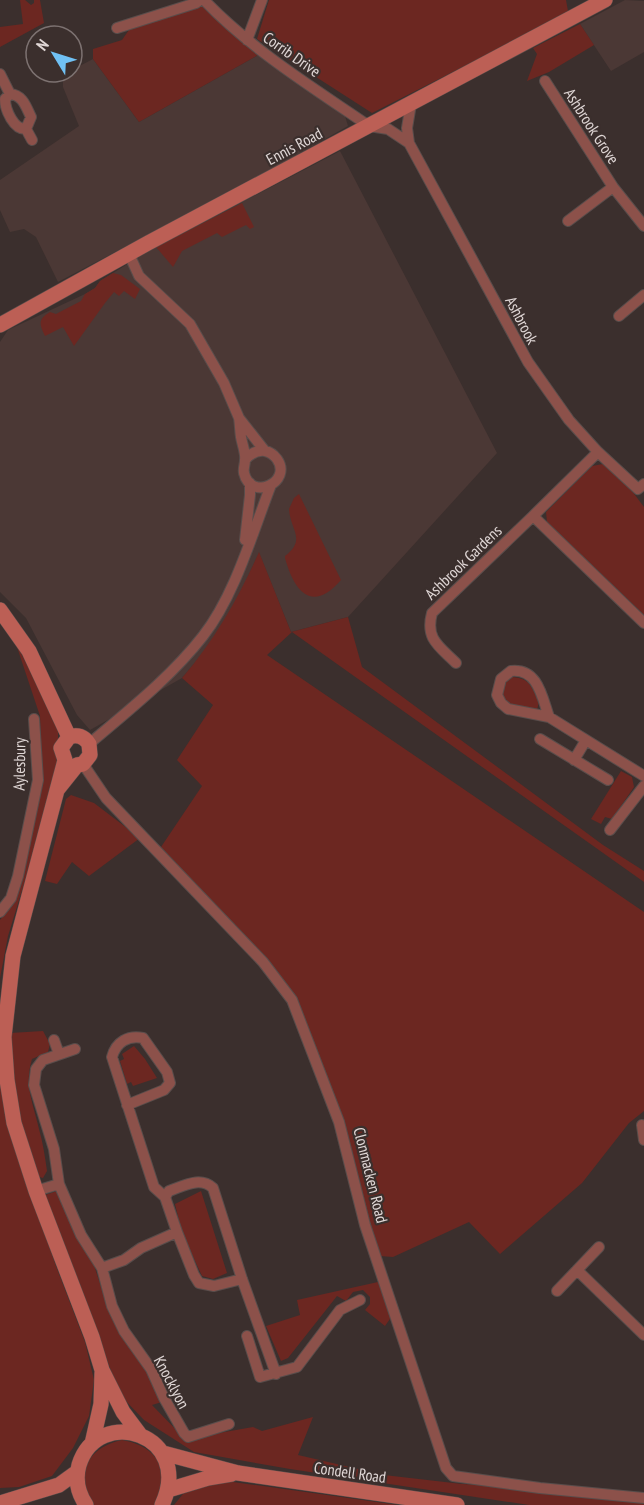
<svg xmlns="http://www.w3.org/2000/svg" width="644" height="1505" font-family="'PT Sans Narrow',sans-serif">
<style>
.built{fill:#4b3835}
.green{fill:#6c2721}
.lines{fill:none;stroke-linecap:round;stroke-linejoin:round}
.street-casing{stroke:#594d4b;stroke-width:12}
.secondary-casing{stroke:#594d4b;stroke-width:16}
.street{stroke:#8c514a;stroke-width:10}
.secondary{stroke:#bc5f55;stroke-width:15}
.labels{text-anchor:middle;dominant-baseline:central;stroke-width:4.5;stroke-linejoin:round;paint-order:stroke}
.street-label{font-size:16px;fill:#e0d7d6;stroke:#3b2f2d}
</style>
<rect width="100%" height="100%" fill="#3b2f2d"/>
<path class="built" d="M 625,0 L 644,1 L 644,52 L 611,71 L 580,24 Z
M 258,55 L 340,112 L 345,116 L 348,126 L 251,181 L 58,282 L 36,237 L 24,229 L 10,232 L 0,210 L 0,180 L 79,126 L 63,87 L 63,74 L 72,72 L 72,70 L 93,59 L 139,122 Z
M 340,151 L 497,453 L 348,617 L 291,632 L 259,553 L 240,594 L 222,627 L 205,651 L 182,678 L 90,730 L 77,715 L 26,618 L 0,592 L 0,342 L 8,330 L 85,294 L 95,288 L 100,281 L 147,252 Z"/>
<path class="green" d="M 20,0 L 25,0 L 31,5 L 34,3 L 34,0 L 40,0 L 44,23 L 0,47 L 0,27 L 23,24 Z
M 269,0 L 566,0 L 568,11 L 524,36 L 372,113 L 257,39 Z
M 203,6 L 258,55 L 139,122 L 93,59 L 93,49 L 122,40 L 131,27 Z
M 580,24 L 594,45 L 549,72 L 527,81 L 537,54 L 533,48 Z
M 242,203 L 254,227 L 250,229 L 246,225 L 222,237 L 217,233 L 182,251 L 173,267 L 156,247 Z
M 113,273 L 121,275 L 140,289 L 135,299 L 124,291 L 119,296 L 114,292 L 105,303 L 74,346 L 63,327 L 45,336 C 39,324 38,319 50,312 L 56,314 L 81,301 L 85,294 L 95,288 L 100,281 Z
M 603,464 L 632,491 L 644,507 L 644,615 L 547,522 L 546,512 L 592,466 Z
M 299,494 L 341,580 C 312,614 294,591 285,558 L 285,556 C 307,539 290,530 289,509 L 294,498 Z
M 259,552 L 291,632 L 348,617 L 362,667 L 603,845 L 644,871 L 644,882 L 292,632 L 267,655 L 644,912 L 644,1111 L 629,1123 L 582,1183 L 500,1254 L 469,1222 L 393,1257 L 380,1256 L 295,998 L 161,847 L 202,786 L 177,760 L 213,705 L 182,678 C 215,639 238,599 259,552 Z
M 15,641 L 58,726 L 58,739 L 55,752 L 59,770 L 8,936 L 0,978 L 0,920 L 14,901 L 42,781 L 40,716 Z
M 509,677 C 530,677 531,686 539,702 L 537,710 L 510,705 L 501,696 L 504,679 Z
M 621,771 L 632,777 L 634,787 L 612,819 L 605,817 L 601,824 L 591,819 Z
M 71,795 L 94,803 L 140,838 L 89,876 L 72,862 L 57,884 L 45,881 L 66,799 Z
M 43,1031 L 50,1044 L 48,1052 L 32,1059 C 24,1085 33,1103 39,1129 C 43,1143 45,1157 47,1171 L 43,1178 L 32,1175 L 11,1083 L 10,1033 Z
M 134,1046 L 145,1059 L 157,1078 L 133,1086 L 131,1082 L 127,1084 L 120,1061 L 124,1059 L 122,1054 Z
M 0,1067 L 5,1115 L 56,1266 L 85,1342 L 94,1380 L 89,1416 L 73,1448 L 52,1476 L 19,1487 L 0,1488 Z
M 57,1191 L 93,1262 L 106,1302 L 148,1370 L 162,1402 L 152,1405 L 185,1439 L 253,1427 L 262,1431 L 313,1417 L 298,1455 L 384,1475 L 462,1484 L 644,1493 L 644,1505 L 529,1505 L 290,1469 L 194,1452 L 144,1420 L 120,1395 L 45,1195 Z
M 201,1191 L 227,1273 L 213,1279 L 202,1276 L 182,1233 L 175,1204 Z
M 378,1282 L 392,1316 L 385,1326 L 365,1310 L 370,1304 L 370,1297 L 363,1290 L 353,1292 L 346,1301 L 337,1296 L 288,1358 L 281,1361 L 266,1326 L 300,1315 L 297,1300 Z
M 122,1440 C 158,1446 174,1473 154,1505 L 93,1505 C 71,1474 89,1447 122,1440 Z
M 212,1479 L 398,1505 L 174,1505 L 187,1489 Z"/>
<g class="lines">
<defs>
<path id="street" d="M 204,0 C 252,50 312,87 369,126 L 388,129 L 409,143 L 528,362 L 569,420 L 598,452 L 638,489 L 644,484
M 117,28 L 196,3 L 200,0
M 247,40 L 262,0
M 0,74 L 10,94
M 545,81 L 613,187 L 644,226
M 26,129 L 31,117 C 26,107 23,95 10,94 L 5,99 C 5,110 14,130 26,129 L 32,140
M 409,143 L 407,128 L 411,104
M 568,221 L 613,187
M 129,254 L 139,276 L 190,324 L 224,383 L 239,418 L 265,451
M 619,316 L 644,295
M 239,418 C 240,424 240,431 241,437 C 242,444 246,453 245,460 C 245,465 243,468 244,473 C 251,502 293,482 277,459 C 274,455 270,452 265,451 C 257,450 250,454 245,460
M 598,452 L 533,516 L 644,623
M 245,540 L 250,495 L 250,483
M 456,663 C 439,646 425,639 432,613 L 533,516
M 549,717 C 542,697 538,668 511,671 L 501,679 L 497,695 L 501,703 L 508,709 L 549,717 L 644,776
M 540,739 L 608,780
M 89,744 C 129,710 171,677 203,636 C 235,595 252,534 271,485
M 574,760 L 586,740
M 83,764 L 106,798 L 263,962 L 292,1000 L 339,1122 L 365,1225 L 446,1468 L 453,1476 L 540,1488 L 644,1498
M 610,830 L 644,786
M 0,912 L 11,898 L 18,876 L 38,780 L 34,719
M 54,1040 L 59,1054
M 127,1105 L 164,1090 L 170,1083 L 167,1072 L 143,1038 C 128,1035 116,1042 112,1057 L 154,1187 L 165,1197
M 642,1125 L 644,1140
M 59,1184 L 54,1149 L 34,1085 L 36,1069 L 43,1060 L 75,1049
M 36,1191 L 59,1184 L 81,1235 L 102,1268 L 112,1306 L 124,1331 L 151,1369 L 164,1398 L 184,1433 L 188,1437 L 229,1424
M 177,1232 L 194,1275 L 199,1283 L 214,1286 L 242,1279
M 102,1268 L 124,1260 L 141,1248 L 177,1232 L 165,1197 L 169,1191 C 184,1186 200,1176 213,1188 L 242,1279 L 276,1374
M 577,1270 L 644,1335
M 557,1291 L 599,1247
M 247,1336 L 260,1377 L 297,1367 L 340,1310 L 360,1300"/>
<path id="secondary" d="M 0,325 L 148,243 L 605,0
M 0,610 L 29,651 L 69,737
M 57,790 L 77,765 L 83,764 L 90,755 L 89,744 C 84,736 77,734 69,737 L 61,748 L 65,760 L 13,956 L 4,1037 L 7,1080 L 14,1123 L 36,1191 L 92,1337 L 102,1370 L 123,1412 L 141,1436
M 92,1444 L 101,1404 L 102,1373
M 163,1453 L 238,1473 L 457,1505
M 168,1490 L 208,1478 L 232,1474
M 0,1503 L 59,1485 L 77,1472
M 86,1505 C 78,1493 75,1479 79,1465 C 98,1404 195,1434 162,1505"/>
</defs>
<use href="#street" class="street-casing"/>
<use href="#secondary" class="secondary-casing"/>
<use href="#street" class="street"/>
<use href="#secondary" class="secondary"/>
</g>
<g class="labels">
<g class="street-label">
<text transform="translate(292 54) rotate(35)">Corrib Drive</text>
<text transform="translate(592 126) rotate(57)">Ashbrook Grove</text>
<text transform="translate(294 146) rotate(-28)">Ennis Road</text>
<text transform="translate(522 320) rotate(62)">Ashbrook</text>
<text transform="translate(463 562) rotate(-44)">Ashbrook Gardens</text>
<text transform="translate(19 764) rotate(-89)">Aylesbury</text>
<text transform="translate(371 1175) rotate(76)">Clonmacken Road</text>
<text transform="translate(172 1382) rotate(62)">Knocklyon</text>
<text transform="translate(350 1472) rotate(8)">Condell Road</text>
</g>
</g>
<g transform="translate(54 54) rotate(308)"><circle r="28" fill="#3b2f2d" stroke="#7d7271" stroke-width="1.5"/>
<path d="M0-4.5L10 22L0 15L-10 22Z" fill="#70c1f4"/>
<text y="-9" font-size="16" font-weight="bold" text-anchor="middle" fill="#e0d7d6">N</text>
</g>
</svg>
